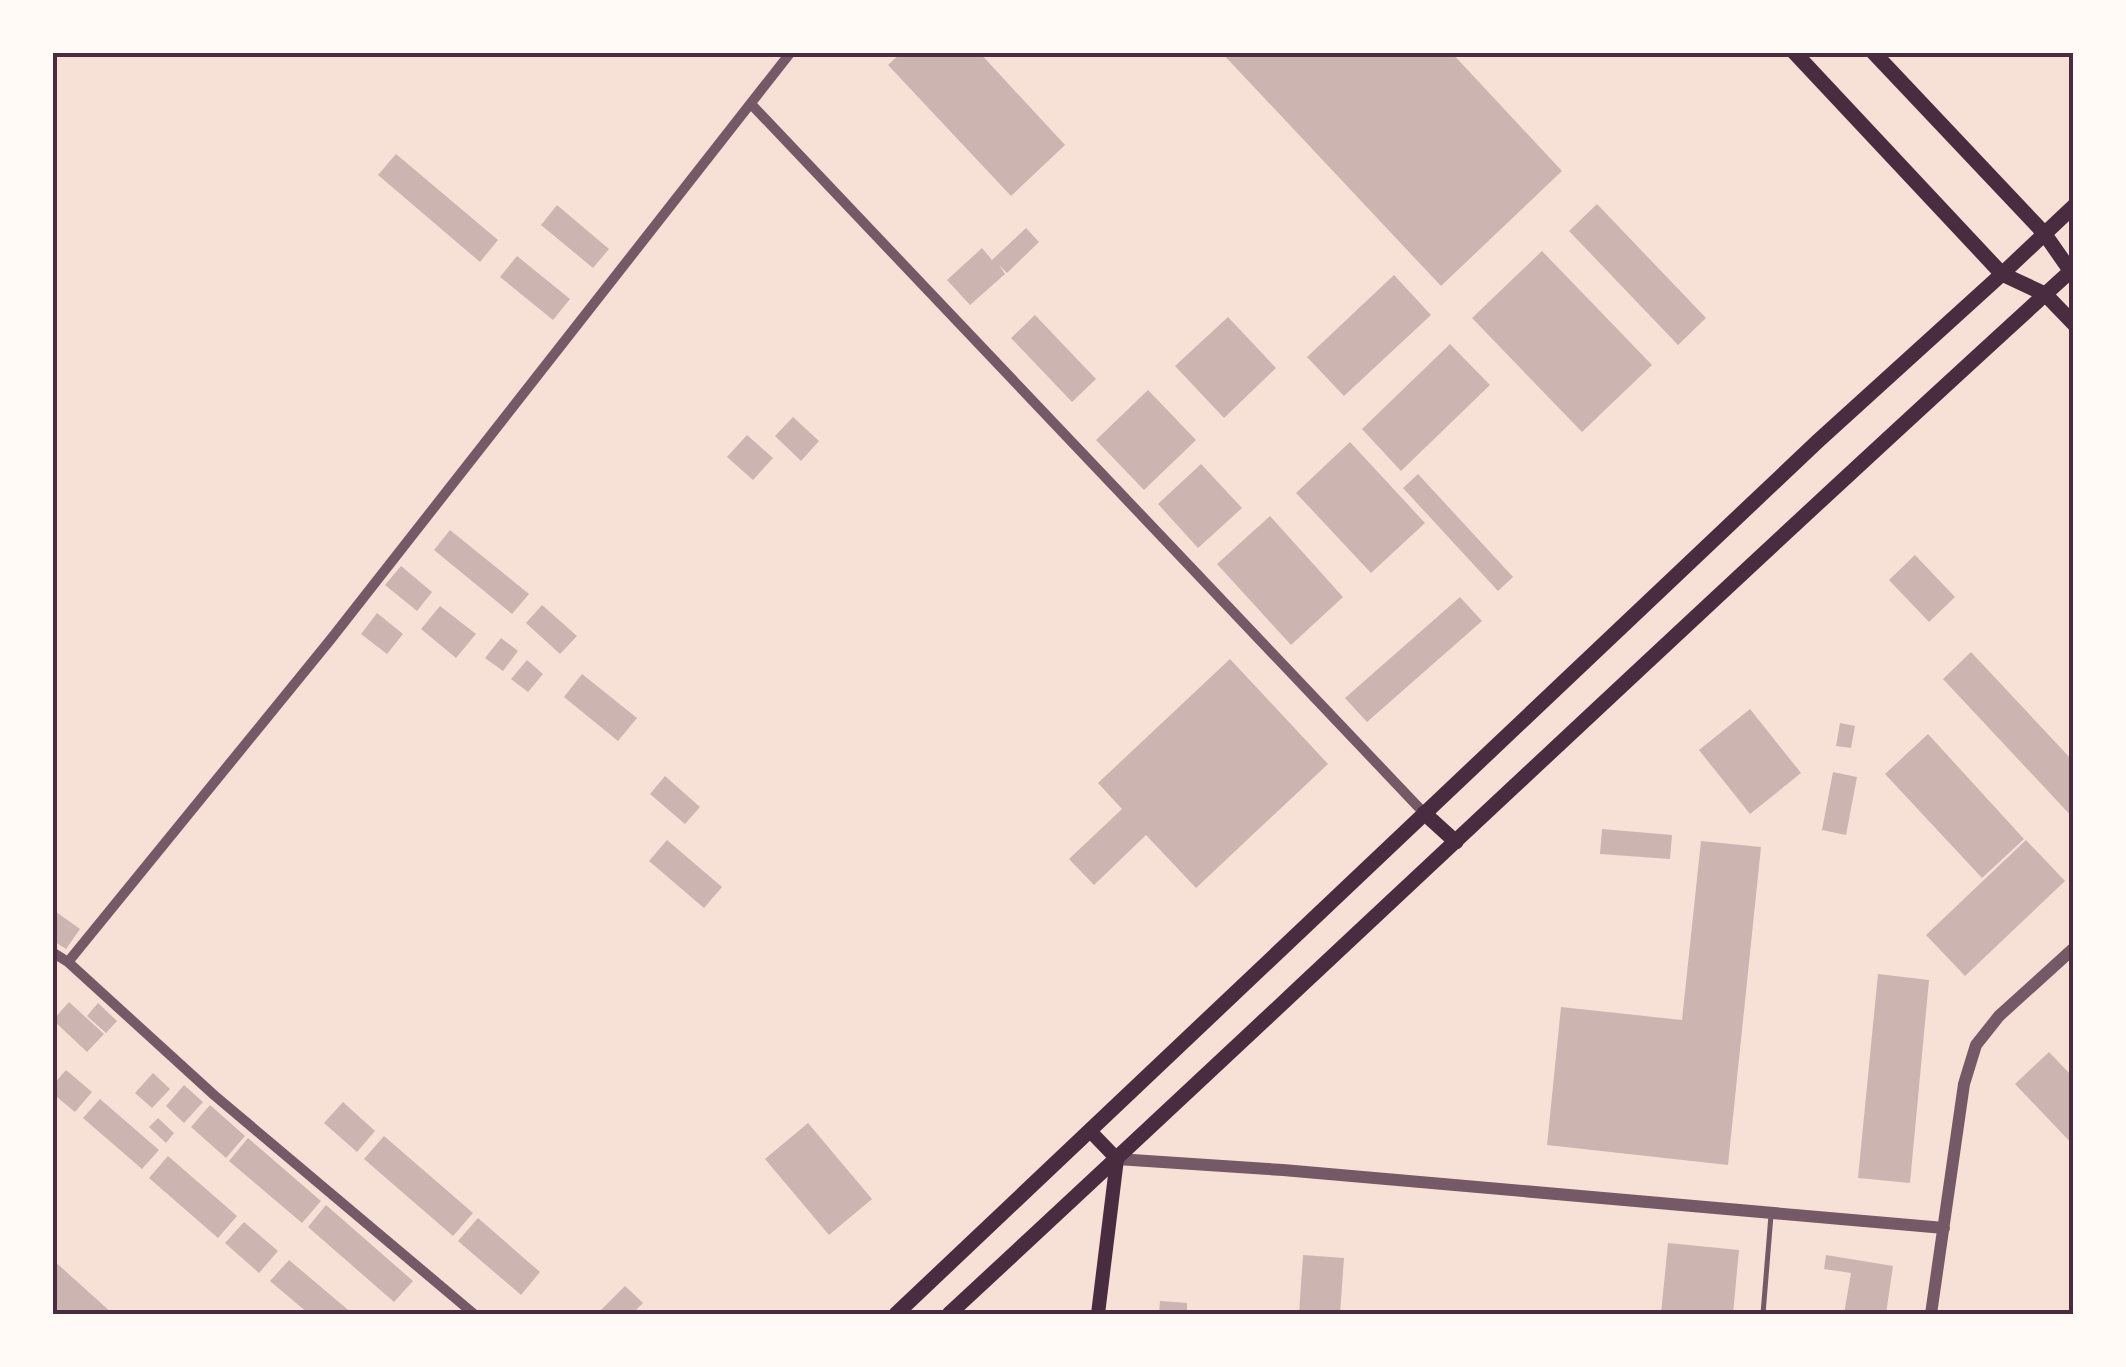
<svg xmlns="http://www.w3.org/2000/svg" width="2126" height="1367" font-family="'DM Sans',sans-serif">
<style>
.building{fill:#ccb4b1}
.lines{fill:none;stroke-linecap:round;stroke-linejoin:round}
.service{stroke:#755966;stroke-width:5}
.minor{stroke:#755966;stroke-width:10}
.tertiary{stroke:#755966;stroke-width:12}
.secondary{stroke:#4a2c40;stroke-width:14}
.primary{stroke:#4a2c40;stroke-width:15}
.neatline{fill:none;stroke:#4a2c40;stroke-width:4}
</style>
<rect width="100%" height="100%" fill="#f7e1d7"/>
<path class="building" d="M 902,52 L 979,52 L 1065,145 L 1011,196 L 888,65 Z
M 1221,52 L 1451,52 L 1562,171 L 1441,286 Z
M 396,154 L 498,240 L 480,262 L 378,175 Z
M 1597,204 L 1706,318 L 1678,345 L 1569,231 Z
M 557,205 L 609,249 L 593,268 L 541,225 Z
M 1026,228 L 1039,242 L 1007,273 L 999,265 L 1005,274 L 970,305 L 947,280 L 982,248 L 992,260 Z
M 1542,251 L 1652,365 L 1582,432 L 1472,318 Z
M 517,256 L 570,299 L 553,320 L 500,277 Z
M 1394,275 L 1431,315 L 1344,396 L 1307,357 Z
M 1035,315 L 1096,379 L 1072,402 L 1011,338 Z
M 1228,317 L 1276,368 L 1224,418 L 1175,366 Z
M 1450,344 L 1490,385 L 1401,471 L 1362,429 Z
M 1148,390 L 1196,440 L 1144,490 L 1096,440 Z
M 793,417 L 819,441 L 801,461 L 775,436 Z
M 747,435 L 773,458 L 753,480 L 727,457 Z
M 1350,442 L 1425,523 L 1371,573 L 1296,493 Z
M 1201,464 L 1242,508 L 1198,548 L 1158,504 Z
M 1418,474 L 1513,577 L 1498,591 L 1403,488 Z
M 1270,516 L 1343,597 L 1291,645 L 1217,564 Z
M 450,530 L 529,594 L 512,614 L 434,550 Z
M 1915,555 L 1955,597 L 1929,622 L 1889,580 Z
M 401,566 L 432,592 L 417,611 L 385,585 Z
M 1460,597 L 1482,621 L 1367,722 L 1345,698 Z
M 542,605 L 577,636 L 560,654 L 526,623 Z
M 440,606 L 476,634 L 456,658 L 421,629 Z
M 377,613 L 403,634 L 387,654 L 361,634 Z
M 501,638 L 518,651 L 503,671 L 485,658 Z
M 1971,652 L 2074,762 L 2074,819 L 1943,679 Z
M 1230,659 L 1328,764 L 1196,888 L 1146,835 L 1094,885 L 1069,859 L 1122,809 L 1098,783 Z
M 527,660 L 543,674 L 528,692 L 511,679 Z
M 582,674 L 637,718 L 618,741 L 564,697 Z
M 1750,709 L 1801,773 L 1750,814 L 1699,750 Z
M 1840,723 L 1855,726 L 1851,748 L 1836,746 Z
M 1928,734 L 2024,839 L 1982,878 L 1885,774 Z
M 1833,772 L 1857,777 L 1846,835 L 1822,830 Z
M 665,776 L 700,807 L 685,824 L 650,794 Z
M 1602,829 L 1672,835 L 1670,859 L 1600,854 Z
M 667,840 L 722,887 L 704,908 L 649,861 Z
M 2026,840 L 2065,881 L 1965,976 L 1926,935 Z
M 1701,841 L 1761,847 L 1728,1165 L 1547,1145 L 1561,1007 L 1682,1020 Z
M 52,909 L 80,929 L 66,949 L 52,940 Z
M 1878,974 L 1929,980 L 1910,1183 L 1858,1178 Z
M 69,1002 L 104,1034 L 87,1052 L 53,1020 Z
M 98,1003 L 117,1021 L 106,1033 L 87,1016 Z
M 2049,1052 L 2074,1078 L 2074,1146 L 2015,1084 Z
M 66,1070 L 92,1092 L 75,1112 L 52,1093 L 52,1086 Z
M 153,1073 L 170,1089 L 152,1108 L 135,1093 Z
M 184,1085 L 203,1102 L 184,1123 L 166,1106 Z
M 100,1099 L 159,1150 L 142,1169 L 83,1118 Z
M 343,1102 L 375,1131 L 357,1152 L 324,1123 Z
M 210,1105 L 245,1136 L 226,1158 L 191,1127 Z
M 158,1118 L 174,1133 L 166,1143 L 149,1127 Z
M 808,1123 L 872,1199 L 829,1235 L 765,1159 Z
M 384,1136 L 473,1213 L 453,1236 L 364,1159 Z
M 248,1138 L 321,1201 L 302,1223 L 229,1161 Z
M 168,1156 L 237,1216 L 218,1238 L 149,1178 Z
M 326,1205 L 413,1281 L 394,1302 L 308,1227 Z
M 478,1218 L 540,1272 L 521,1295 L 458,1241 Z
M 244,1222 L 278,1251 L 259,1273 L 225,1243 Z
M 1668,1243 L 1739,1250 L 1733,1314 L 1661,1314 Z
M 1303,1255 L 1344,1258 L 1340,1314 L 1299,1314 Z
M 1826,1255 L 1893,1266 L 1886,1314 L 1844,1314 L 1851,1273 L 1824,1269 Z
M 52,1259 L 113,1314 L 52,1314 Z
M 289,1260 L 353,1314 L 309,1314 L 270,1281 Z
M 625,1286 L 643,1303 L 632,1314 L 597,1314 Z
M 1160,1301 L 1187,1303 L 1187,1314 L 1159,1314 Z"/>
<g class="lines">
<path class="service" d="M 1763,1314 L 1771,1215"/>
<path class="minor" d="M 751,104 L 1424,813
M 52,952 L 68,962 L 214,1095 L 474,1314
M 68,962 L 331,639 L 791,52"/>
<path class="tertiary" d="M 1117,1159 L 1283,1170 L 1944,1228
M 1931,1314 L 1964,1084 L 1976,1045 L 1999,1016 L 2074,948"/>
<path class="secondary" d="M 1091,1132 L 1117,1159 L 1098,1314"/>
<path class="primary" d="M 1794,52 L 2002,274 L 2045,294 L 2074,324
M 1873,52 L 2044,233 L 2074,276
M 1424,813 L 1456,842
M 896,1314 L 1818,441 L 2002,274 L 2074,206
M 949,1314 C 1325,966 1695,613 2074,268"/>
</g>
<rect width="2126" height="1367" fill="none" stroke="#fffaf5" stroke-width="110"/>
<rect x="55" y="55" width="2016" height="1257" class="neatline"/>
</svg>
